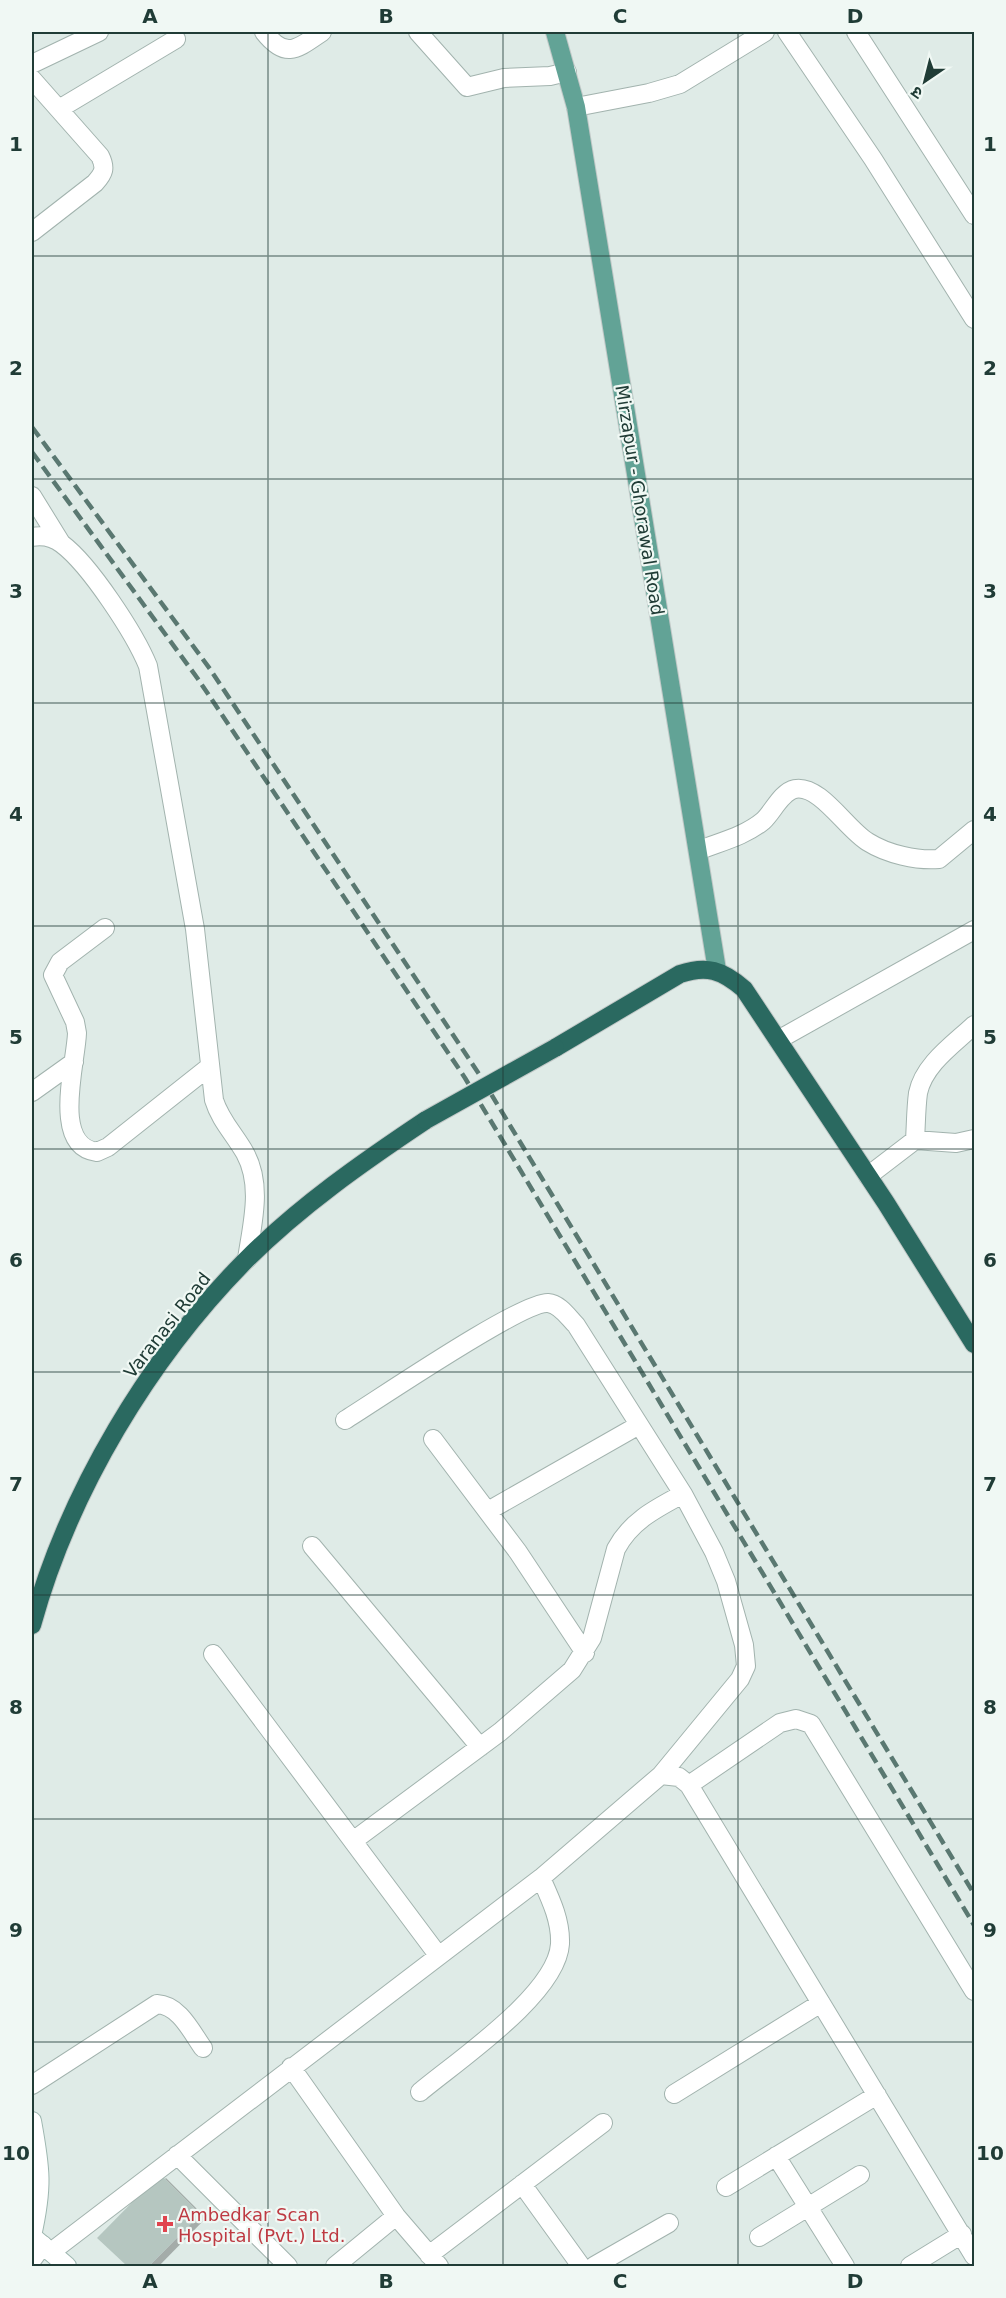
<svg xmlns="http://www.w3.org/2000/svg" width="1006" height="2298" font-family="'DejaVu Sans','Noto Sans Devanagari',sans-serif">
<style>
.building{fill:#b5c6c0;filter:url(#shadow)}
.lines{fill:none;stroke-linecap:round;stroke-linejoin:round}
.street-casing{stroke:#a2b3ae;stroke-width:20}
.secondary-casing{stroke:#9eb7b0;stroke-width:20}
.primary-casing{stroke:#c1c8c7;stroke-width:20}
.highway-casing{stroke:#c1c8c7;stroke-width:20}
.street{stroke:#fff;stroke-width:18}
.secondary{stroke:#fff;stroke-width:18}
.primary{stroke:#62a396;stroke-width:18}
.highway{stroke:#2a6960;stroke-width:18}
.rail{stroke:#5a7871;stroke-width:4.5;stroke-dasharray:12 6;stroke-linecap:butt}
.highway-bridge-casing{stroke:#c1c8c7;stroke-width:20;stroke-linecap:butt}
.highway-bridge{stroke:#2a6960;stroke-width:18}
.grid{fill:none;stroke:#203c36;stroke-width:1.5;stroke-opacity:0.55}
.health-dot{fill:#e0444e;stroke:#f0f8f4;stroke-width:2}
.labels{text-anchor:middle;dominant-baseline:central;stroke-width:4.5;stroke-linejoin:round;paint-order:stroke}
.street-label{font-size:18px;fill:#203c36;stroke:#f0f8f4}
.health-label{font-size:18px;fill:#be3a42;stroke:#f0f8f4;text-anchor:start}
.neatline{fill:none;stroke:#203c36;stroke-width:2}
.grid-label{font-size:20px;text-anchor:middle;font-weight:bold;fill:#203c36}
</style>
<defs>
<filter id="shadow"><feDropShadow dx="6" dy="4" stdDeviation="0" flood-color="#0004"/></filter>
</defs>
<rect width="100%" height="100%" fill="#dfebe7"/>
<path class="building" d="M 160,2174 L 200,2214 L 149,2266 L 127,2266 L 97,2238 Z"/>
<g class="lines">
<defs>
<path id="street" d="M 264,32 C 286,60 297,49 322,32
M 418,32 L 467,87 L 504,78 L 550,76 L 567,72
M 787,32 L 873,159 L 974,319
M 856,32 L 974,215
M 32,64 L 99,32
M 32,79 L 100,156 C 106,168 104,173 95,183 L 32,232
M 576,107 L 649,93 L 680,84 L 765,32
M 59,109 L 176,39
M 32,496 L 61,543
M 32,537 C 43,535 53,537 62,544 C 90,565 135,634 148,666 L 195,929 L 214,1100 C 220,1120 235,1135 245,1153 C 263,1186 252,1224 247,1259
M 700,850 C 720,842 745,836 763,821 C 773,812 781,792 795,789 C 820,784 847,830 868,842 C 887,854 917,861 939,859 L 974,830
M 105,928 L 60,962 L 53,975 L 75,1022 L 77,1033 C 76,1064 51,1146 97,1152 L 108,1147 L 209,1067
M 778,1040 L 974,930
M 32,1092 L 74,1062
M 915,1140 C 916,1124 916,1108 918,1093 C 924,1064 954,1044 974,1025
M 868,1176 L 915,1140 L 956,1143 L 974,1139
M 345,1420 C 376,1401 522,1301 548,1303 C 560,1304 568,1317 576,1325 L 683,1494 L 714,1552 L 726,1581 L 744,1645 L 746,1666 L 740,1679 L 661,1775
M 433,1439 L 518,1552 L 585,1653
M 488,1511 L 639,1425
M 312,1546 L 480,1747
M 213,1654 L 438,1955
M 689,1785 L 780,1723 L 796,1719 L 811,1724 L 974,1991
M 353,1841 L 500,1732 L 572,1670 L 592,1638 L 616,1549 C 631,1521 655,1509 683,1494
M 291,2067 L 396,2216 L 439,2266
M 32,2085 L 157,2004 C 179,2005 191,2031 203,2048
M 420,2092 C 457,2061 557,1994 560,1944 C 561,1921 551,1900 541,1878
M 674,2094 L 821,2003
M 177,2155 L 288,2266
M 776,2156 L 845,2266
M 522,2184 L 581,2266
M 726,2187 L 877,2095
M 759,2237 L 860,2175
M 51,2252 L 541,1878 L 661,1775 L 679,1777 L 689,1785 L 974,2256
M 429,2255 L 603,2123
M 32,2260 L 43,2245
M 335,2266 L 396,2216
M 594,2266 L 669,2223
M 910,2266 L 962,2234"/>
<path id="secondary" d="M 32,2121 C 41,2170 43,2187 32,2236
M 32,2236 L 67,2266"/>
<path id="primary" d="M 555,32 L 576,107 L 717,970"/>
<path id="highway" d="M 555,1048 L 680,974 C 707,965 722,970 744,989 L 886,1203 L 974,1344
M 32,1625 C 69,1491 149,1358 246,1260 C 300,1206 363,1162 426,1120"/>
</defs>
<use href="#street" class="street-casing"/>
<use href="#secondary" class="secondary-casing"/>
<use href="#primary" class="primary-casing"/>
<use href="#highway" class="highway-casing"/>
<use href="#street" class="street"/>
<use href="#secondary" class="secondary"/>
<use href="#primary" class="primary"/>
<use href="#highway" class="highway"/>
<path class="rail" d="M 32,427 L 210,669 L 479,1074 L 974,1894
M 32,452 L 198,679 L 465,1078 L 974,1925"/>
<defs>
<path id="highway-bridge" d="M 426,1120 L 555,1048"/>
</defs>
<use href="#highway-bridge" class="highway-bridge-casing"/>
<use href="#highway-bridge" class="highway-bridge"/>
</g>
<path class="grid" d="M 268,32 L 268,2266M 503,32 L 503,2266M 738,32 L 738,2266M 32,256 L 974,256M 32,479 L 974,479M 32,703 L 974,703M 32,926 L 974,926M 32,1149 L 974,1149M 32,1372 L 974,1372M 32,1595 L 974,1595M 32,1819 L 974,1819M 32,2042 L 974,2042"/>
<path class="health-dot" d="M162 2215h6v6h6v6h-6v6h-6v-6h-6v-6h6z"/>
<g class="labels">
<g class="street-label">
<text transform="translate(640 500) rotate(81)">Mirzapur - Ghorawal Road</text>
<text transform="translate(167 1325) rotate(-52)">Varanasi Road</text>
</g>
<g class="health-label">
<text x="178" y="2214">Ambedkar Scan<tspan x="178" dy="21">Hospital (Pvt.) Ltd.</tspan></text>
</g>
</g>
<rect width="1006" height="2298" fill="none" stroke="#f0f8f4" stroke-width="66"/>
<g transform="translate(925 81) rotate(215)" stroke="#f0f8f4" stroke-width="4.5" paint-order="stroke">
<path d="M0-4.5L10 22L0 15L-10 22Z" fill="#203c36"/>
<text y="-9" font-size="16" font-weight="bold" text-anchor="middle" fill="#203c36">उ</text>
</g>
<rect x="33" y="33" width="940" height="2232" class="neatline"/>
<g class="grid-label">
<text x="150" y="23">A</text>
<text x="386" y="23">B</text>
<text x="620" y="23">C</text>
<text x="855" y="23">D</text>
<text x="16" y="151">1</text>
<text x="990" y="151">1</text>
<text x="16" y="375">2</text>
<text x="990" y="375">2</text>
<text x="16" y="598">3</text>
<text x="990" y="598">3</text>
<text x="16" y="821">4</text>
<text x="990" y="821">4</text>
<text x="16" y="1044">5</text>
<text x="990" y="1044">5</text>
<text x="16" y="1267">6</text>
<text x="990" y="1267">6</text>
<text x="16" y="1491">7</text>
<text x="990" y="1491">7</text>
<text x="16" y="1714">8</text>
<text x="990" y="1714">8</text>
<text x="16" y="1937">9</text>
<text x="990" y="1937">9</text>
<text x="16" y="2160">10</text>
<text x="990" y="2160">10</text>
<text x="150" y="2288">A</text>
<text x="386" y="2288">B</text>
<text x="620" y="2288">C</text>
<text x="855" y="2288">D</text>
</g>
</svg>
